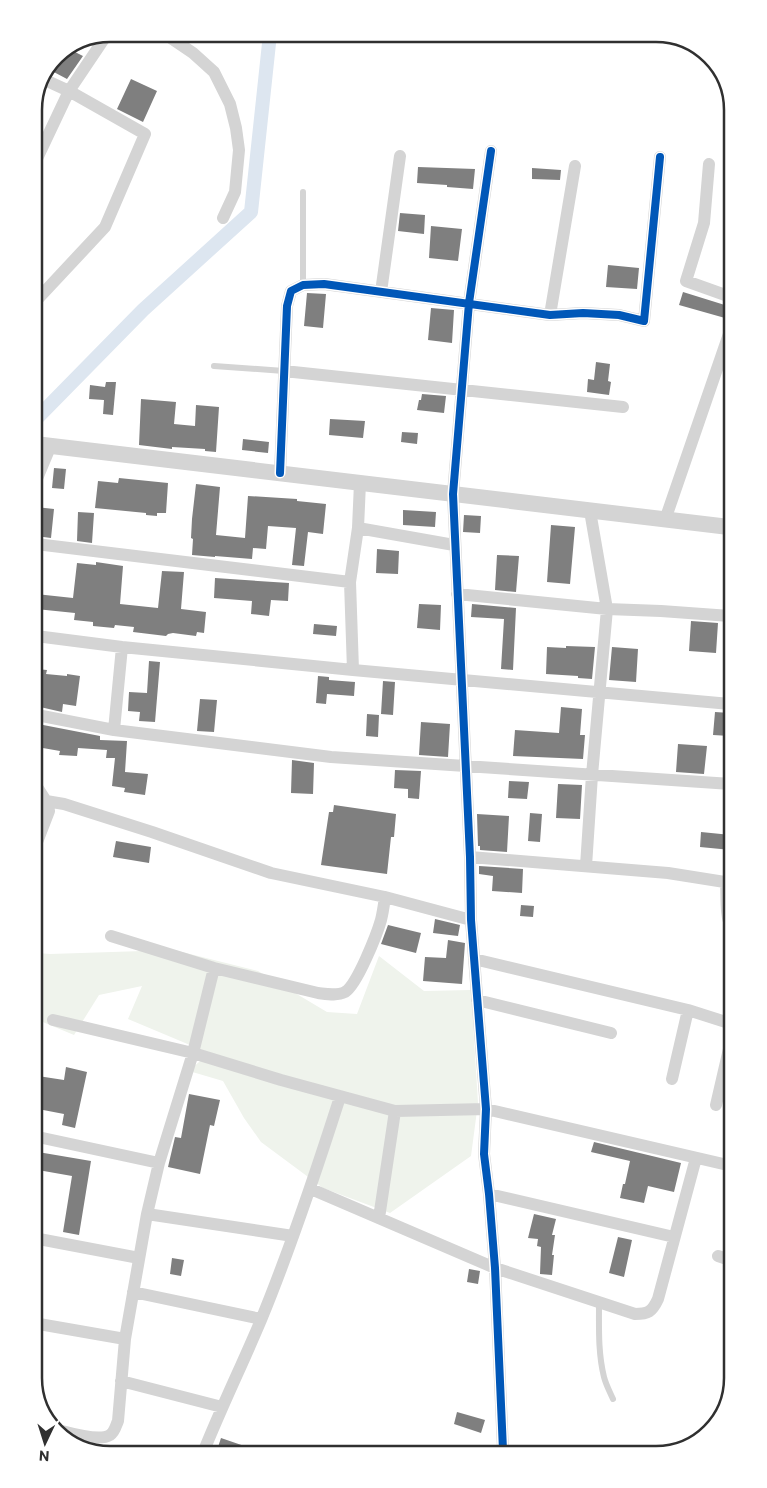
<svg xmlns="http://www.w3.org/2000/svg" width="767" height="1488" font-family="Commissioner,sans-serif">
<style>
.green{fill:#eff3ec}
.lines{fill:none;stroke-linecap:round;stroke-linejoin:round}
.canal{stroke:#dde6f0;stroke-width:14}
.building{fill:#7f7f7f}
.service{stroke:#d4d4d4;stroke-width:6}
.minor{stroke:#d4d4d4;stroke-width:12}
.tertiary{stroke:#d4d4d4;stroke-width:16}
.cycleway-casing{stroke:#fff;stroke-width:11}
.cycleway{stroke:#0057b8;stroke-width:8}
.rim{fill:none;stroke:#303030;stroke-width:2.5}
</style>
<rect width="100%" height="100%" fill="#fff"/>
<path class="green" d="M 174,950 L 258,971 L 327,1012 L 357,1014 L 379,956 L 424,991 L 471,990 L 478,1103 L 471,1156 L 390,1213 L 323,1188 L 261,1142 L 244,1118 L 223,1081 L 189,1071 L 209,1053 L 128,1019 L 142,986 L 99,995 L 74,1035 L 38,1020 L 38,953 L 50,954 Z"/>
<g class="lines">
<path class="canal" d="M 35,420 L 143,310 L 251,212 L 270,34"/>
</g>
<path class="building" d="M 71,50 L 83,56 L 67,79 L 50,70 L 56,56 Z
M 131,79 L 157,91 L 143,122 L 117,109 Z
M 418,167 L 475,169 L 473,189 L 447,187 L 447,185 L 417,183 Z
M 532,168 L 561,170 L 560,180 L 532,179 Z
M 400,213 L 425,215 L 424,234 L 398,231 Z
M 431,226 L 462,229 L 458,261 L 429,258 Z
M 608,265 L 639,268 L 637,289 L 606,287 Z
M 683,292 L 728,306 L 725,318 L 679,305 Z
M 307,293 L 326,294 L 323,328 L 304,326 Z
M 431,308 L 454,310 L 452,343 L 428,340 Z
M 596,362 L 610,364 L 608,381 L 611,382 L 609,395 L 587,392 L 588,379 L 594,380 Z
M 106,382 L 116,382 L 113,415 L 103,414 L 104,400 L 89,399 L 90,385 L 105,387 Z
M 422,394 L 446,396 L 444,413 L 417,410 L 419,400 L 421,400 Z
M 141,399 L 176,402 L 174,424 L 195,426 L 196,405 L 219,407 L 216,452 L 205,451 L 205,449 L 172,447 L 172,449 L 139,445 Z
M 330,419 L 365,421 L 363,438 L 329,435 Z
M 402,432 L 418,433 L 417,444 L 401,442 Z
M 243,439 L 269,442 L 268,453 L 242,450 Z
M 54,468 L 66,469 L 64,489 L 52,488 Z
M 119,478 L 168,483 L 166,513 L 157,513 L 157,516 L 146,515 L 146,513 L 95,508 L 98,481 L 118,483 Z
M 196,484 L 220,487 L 216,535 L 245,538 L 248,496 L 297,499 L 297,501 L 326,504 L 323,534 L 308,532 L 304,566 L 292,565 L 296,528 L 268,526 L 266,549 L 253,548 L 252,559 L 215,556 L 215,557 L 192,555 L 193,539 L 191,538 L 192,519 Z
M 36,507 L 54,509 L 51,538 L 36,536 Z
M 403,510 L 436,512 L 435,527 L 403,525 Z
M 78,512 L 94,513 L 92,543 L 77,541 Z
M 464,515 L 481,516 L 480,533 L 463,532 Z
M 551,525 L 575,527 L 570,584 L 547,582 Z
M 377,549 L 399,551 L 398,574 L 376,573 Z
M 497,555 L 519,556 L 516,592 L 495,590 Z
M 96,562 L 123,566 L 120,604 L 158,608 L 162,571 L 184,572 L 181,609 L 206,612 L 204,633 L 197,632 L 196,636 L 173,633 L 168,634 L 166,636 L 133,632 L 134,627 L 115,625 L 114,628 L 93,626 L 93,622 L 74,620 L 75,613 L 36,609 L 36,594 L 73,598 L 77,563 L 96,565 Z
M 215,578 L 289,583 L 288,601 L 271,600 L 269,616 L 251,614 L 252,601 L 214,598 Z
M 419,604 L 441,605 L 440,630 L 417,628 Z
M 472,604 L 516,608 L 513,670 L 501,669 L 504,619 L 471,617 Z
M 691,621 L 718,623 L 716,653 L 689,651 Z
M 314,624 L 337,626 L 336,636 L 313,634 Z
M 566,646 L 595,647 L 592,679 L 578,678 L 578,676 L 546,674 L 547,647 L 566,648 Z
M 612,647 L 638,649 L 636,682 L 609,680 Z
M 149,661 L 160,662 L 155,722 L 139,721 L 140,712 L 128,711 L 129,692 L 147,693 Z
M 36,669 L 47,670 L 46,674 L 67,676 L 67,674 L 80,676 L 76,706 L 63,704 L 62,712 L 40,707 L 41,702 L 36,701 Z
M 318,676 L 329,677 L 329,680 L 355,682 L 354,696 L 327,694 L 326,704 L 316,703 Z
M 383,681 L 395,682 L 393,715 L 381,714 Z
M 200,699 L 217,700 L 214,732 L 197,731 Z
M 561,707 L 582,709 L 580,735 L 585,735 L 583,759 L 513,756 L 515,730 L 559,733 Z
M 715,712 L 730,713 L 730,736 L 713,735 Z
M 367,714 L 379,715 L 378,737 L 366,736 Z
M 421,722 L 450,724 L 448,757 L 419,755 Z
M 38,724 L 100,736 L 100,740 L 127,741 L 125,772 L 148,774 L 145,795 L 124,792 L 125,788 L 112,786 L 115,758 L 106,758 L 107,750 L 78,748 L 77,756 L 59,755 L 60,751 L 37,747 Z
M 678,744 L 707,746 L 704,774 L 676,772 Z
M 292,760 L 314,763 L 313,794 L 291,793 Z
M 395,770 L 421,771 L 419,799 L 408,798 L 408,789 L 394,788 Z
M 509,781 L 529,782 L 527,799 L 508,798 Z
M 558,784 L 582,785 L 580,819 L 556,818 Z
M 334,805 L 396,814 L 394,837 L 391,837 L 387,874 L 321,865 L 329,812 L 333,812 Z
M 530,813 L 542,814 L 540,842 L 528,841 Z
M 477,814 L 509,816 L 507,852 L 480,850 L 480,846 L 478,846 Z
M 701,832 L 731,835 L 731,850 L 700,847 Z
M 116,841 L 151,847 L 149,863 L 113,857 Z
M 479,866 L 523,869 L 522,893 L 492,891 L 493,876 L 479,874 Z
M 521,905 L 534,906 L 533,917 L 520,916 Z
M 435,919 L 460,925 L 458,936 L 433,933 Z
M 388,925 L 421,933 L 416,953 L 381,944 Z
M 448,940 L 465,943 L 462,984 L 423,981 L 425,957 L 446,958 Z
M 66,1067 L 87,1072 L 75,1128 L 62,1125 L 64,1114 L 38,1109 L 38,1076 L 64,1080 Z
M 189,1094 L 220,1100 L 214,1126 L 210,1125 L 200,1174 L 168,1167 L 175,1137 L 181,1138 Z
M 594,1142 L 681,1163 L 674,1192 L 648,1186 L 644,1203 L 620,1198 L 623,1184 L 625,1184 L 630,1161 L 591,1152 Z
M 38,1152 L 91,1161 L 79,1235 L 63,1232 L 72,1176 L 38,1170 Z
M 534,1214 L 556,1219 L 552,1235 L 555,1235 L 552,1255 L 554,1255 L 552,1275 L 540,1274 L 541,1247 L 537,1246 L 538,1239 L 528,1238 Z
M 618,1237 L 632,1240 L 624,1277 L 609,1273 Z
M 172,1258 L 184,1260 L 181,1276 L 170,1274 Z
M 469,1269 L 480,1271 L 478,1284 L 467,1282 Z
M 457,1412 L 485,1420 L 481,1433 L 454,1424 Z
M 221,1438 L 259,1451 L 259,1453 L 216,1453 Z"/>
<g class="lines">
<path class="service" d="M 303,285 L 303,192
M 214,366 L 284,371
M 599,1303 C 599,1328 598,1353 604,1377 C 606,1385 610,1392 613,1399"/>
<path class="minor" d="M 165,34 L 193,53 L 214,72 L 230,104 L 236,128 L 239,150 L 235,192 L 223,218
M 491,151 L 469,303 L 453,494 L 470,857 L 471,920 L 486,1109 L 484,1154 L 489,1194 L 495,1268 L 503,1450
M 709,164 L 704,223 L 686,281 L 728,296
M 34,165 L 69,91 L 106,36
M 381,292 L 400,156
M 35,302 L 105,227 L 145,134 L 69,91 L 45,80
M 550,315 L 575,166
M 284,371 L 623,407
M 280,473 L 287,306 L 291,291 L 303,285 L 324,284 L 550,315 L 583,313 L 619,315 L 644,321 L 660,157
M 36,481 L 51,445
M 665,520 L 729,334
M 358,528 L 454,545
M 36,544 L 350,582 L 358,528 L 360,483
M 350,582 L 353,670
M 457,594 L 607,609 L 661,611 L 730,616
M 36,636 L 122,647 L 353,670 L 730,704
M 37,715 L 114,730 L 331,757 L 731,784
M 114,730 L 122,647
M 37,787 L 46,801 L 49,811 L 37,842
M 46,801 L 64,804 L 152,832 L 271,873 L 385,897 L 471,920
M 470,857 L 668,873 L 731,883
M 586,866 L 592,775 L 607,609 L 590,511
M 726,882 C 727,894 725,917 731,926
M 111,936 L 214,968 L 318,993 C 327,994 337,996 345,992 C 357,985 377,934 381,920 C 383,912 384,904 385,897
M 474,959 L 688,1010 L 732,1024
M 214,968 L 193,1053 L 159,1163 L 147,1214 L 293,1236
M 477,1000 L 611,1033
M 53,1020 L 193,1053 L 281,1080 L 395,1111 L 486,1109 L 732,1166
M 672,1079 L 688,1010
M 716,1105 L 732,1036
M 38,1137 L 159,1163
M 311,1189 L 495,1268 L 635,1314 C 648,1314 652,1312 658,1299 L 696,1158
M 489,1194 L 674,1237
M 379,1218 L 395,1111
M 39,1239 L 139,1258
M 718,1256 L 733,1261
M 133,1292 L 261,1319
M 39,1324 L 125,1339 L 147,1214
M 121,1381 L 222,1407
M 58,1430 C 70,1433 99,1442 110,1435 C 115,1432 116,1425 118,1421 L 125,1339
M 203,1453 C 221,1408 242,1365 261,1320 C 291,1247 316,1172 340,1097"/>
<path class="tertiary" d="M 35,444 L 729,527"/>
<defs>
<path id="cycleway" d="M 491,151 L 469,303 L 453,494 L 470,857 L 471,920 L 486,1109 L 484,1154 L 489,1194 L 495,1268 L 503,1450
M 280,473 L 287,306 L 291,291 L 303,285 L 324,284 L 550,315 L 583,313 L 619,315 L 644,321 L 660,157"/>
</defs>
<use href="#cycleway" class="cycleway-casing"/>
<use href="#cycleway" class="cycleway"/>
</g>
<path d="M0 0H767V1488H0ZM110 42H656A68 68 0 0 1 724 110V1378A68 68 0 0 1 656 1446H110A68 68 0 0 1 42 1378V110A68 68 0 0 1 110 42Z" fill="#fff" fill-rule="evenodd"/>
<path class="rim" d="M110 42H656A68 68 0 0 1 724 110V1378A68 68 0 0 1 656 1446H110A68 68 0 0 1 42 1378V110A68 68 0 0 1 110 42Z"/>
<g transform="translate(45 1443) rotate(184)" stroke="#ffffff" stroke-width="4" paint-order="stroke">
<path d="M0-4L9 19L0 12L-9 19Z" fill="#303030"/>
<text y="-8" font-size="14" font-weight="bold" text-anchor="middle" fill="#303030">N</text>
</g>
</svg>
